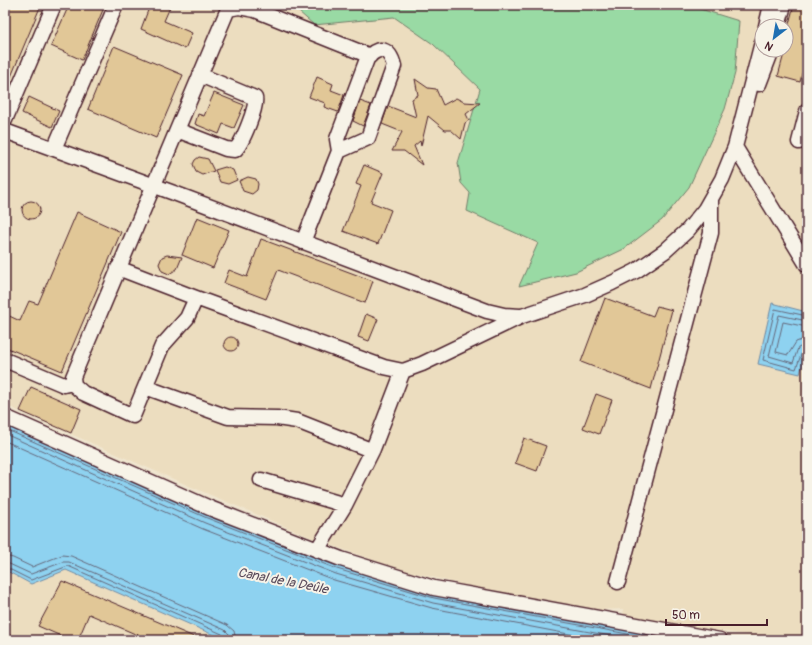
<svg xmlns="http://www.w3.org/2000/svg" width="812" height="645" font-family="Pangolin,sans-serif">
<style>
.built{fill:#ecddbf;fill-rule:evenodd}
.green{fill:#99daa4;stroke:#727c68}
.water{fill:#8ed2f0;stroke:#738aa1}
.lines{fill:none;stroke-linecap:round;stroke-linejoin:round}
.shore{stroke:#65677a;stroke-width:1}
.building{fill:#e1c797;stroke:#4a1f2b}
.minor-casing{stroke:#4a1f2b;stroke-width:17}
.minor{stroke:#f7f3e8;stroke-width:14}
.labels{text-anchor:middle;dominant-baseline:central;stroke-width:4;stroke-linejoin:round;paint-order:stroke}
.water-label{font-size:13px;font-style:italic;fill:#5b4c5c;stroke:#f7f3e8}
</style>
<rect width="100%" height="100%" fill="#f0e6d0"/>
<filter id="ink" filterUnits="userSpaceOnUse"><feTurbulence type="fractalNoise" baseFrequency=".025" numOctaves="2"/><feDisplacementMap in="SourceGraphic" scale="8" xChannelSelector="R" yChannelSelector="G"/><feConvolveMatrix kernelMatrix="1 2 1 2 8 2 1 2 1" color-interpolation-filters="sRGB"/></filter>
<g filter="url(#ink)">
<path class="built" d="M 5,5 L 291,5 L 314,25 L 394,17 L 433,44 L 480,89 L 458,163 L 470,192 L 467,211 L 538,243 L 519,285 L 709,144 L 725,109 L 735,73 L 739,21 L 697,8 L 697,5 L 807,5 L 807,640 L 777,640 L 623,615 L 624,609 L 593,610 L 468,586 L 396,568 L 322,542 L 187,485 L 5,405 ZM 762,26 L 786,26 L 786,50 L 762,50 Z
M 5,570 L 31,584 L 66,570 L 225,640 L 5,640 Z"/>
<path class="green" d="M 291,5 L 697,5 L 697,8 L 739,21 L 735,73 L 725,109 L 689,187 L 662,220 L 624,249 L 576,272 L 519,286 L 538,243 L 467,211 L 470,193 L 461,183 L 458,163 L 480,89 L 433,44 L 394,17 L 314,25 Z"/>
<path class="water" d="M 772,303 L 807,312 L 807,346 L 800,374 L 758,364 Z
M 5,424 L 339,565 L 681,640 L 225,640 L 66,570 L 31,584 L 5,570 Z"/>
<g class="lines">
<path class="shore" d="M 807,316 L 775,309 L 763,360 L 796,369 L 802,352 L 807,349
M 807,321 L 779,315 L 769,356 L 793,363 L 798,348 L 807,344
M 807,327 L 783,322 L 776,352 L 788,355 L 796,342 L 807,338
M 5,429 L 207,518 L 337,569 L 434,598 L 660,640
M 5,434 L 205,523 L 336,574 L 433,603 L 633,640
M 5,441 L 203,529 L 334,580 L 432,608 L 600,640
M 5,556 L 13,558 L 32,567 L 62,555 L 71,556 L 227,625 L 234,631 L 236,640
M 5,562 L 31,574 L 63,562 L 69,562 L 225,630 L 229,634 L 230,640
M 5,567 L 31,580 L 68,566 L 222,634 L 225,640"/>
</g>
<path class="building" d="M 5,5 L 41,5 L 5,91 Z
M 69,5 L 105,5 L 82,60 L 51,46 Z
M 150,5 L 171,5 L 164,21 L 192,33 L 185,49 L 141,29 Z
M 794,5 L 807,5 L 807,54 L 800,82 L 778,76 L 785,50 L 786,50 L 788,36 L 786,35 Z
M 114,46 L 183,75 L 156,138 L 88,109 Z
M 317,77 L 333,84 L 331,90 L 344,95 L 338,112 L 324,107 L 325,103 L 309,97 Z
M 415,79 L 428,88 L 436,89 L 443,105 L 456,98 L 464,102 L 480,103 L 466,114 L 469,120 L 465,123 L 461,139 L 451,130 L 445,130 L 428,116 L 421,146 L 420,141 L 414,146 L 422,165 L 404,151 L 392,151 L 402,132 L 382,124 L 388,106 L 416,117 L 412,99 L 418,95 Z
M 214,93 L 244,105 L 234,128 L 223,124 L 219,134 L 195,124 L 198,114 L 204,116 Z
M 29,97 L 59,111 L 52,127 L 22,113 Z
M 360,101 L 371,105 L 363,126 L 353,121 Z
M 199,157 L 208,159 L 214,171 L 202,175 L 196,172 L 193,164 L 195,160 Z
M 364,165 L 383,173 L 371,202 L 391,210 L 378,244 L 343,231 L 361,186 L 356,184 Z
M 225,167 L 233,170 L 237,180 L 228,184 L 220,182 L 215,170 Z
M 248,177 L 256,179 L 258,184 L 257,190 L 252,194 L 243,191 L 239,181 Z
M22 210a9 9 0 1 1 18 0a9 9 0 1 1-18 0Z
M 77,212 L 121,232 L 62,371 L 5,347 L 5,314 L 20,321 L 29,301 L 38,304 Z
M 197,217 L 229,230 L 213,268 L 182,255 Z
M 261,239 L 373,281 L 365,303 L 278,270 L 266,299 L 224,283 L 229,270 L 247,277 Z
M 167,255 L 182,257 L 177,269 L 169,274 L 162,271 L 159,264 L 162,257 Z
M 605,298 L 653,316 L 657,306 L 672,310 L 651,389 L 581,362 Z
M 366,314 L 378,319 L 369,341 L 358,337 Z
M224 344a7 7 0 1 1 14 0a7 7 0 1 1-14 0Z
M 31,387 L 81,409 L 71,433 L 20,411 Z
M 596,394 L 612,400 L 599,434 L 583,428 Z
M 524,438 L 546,446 L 537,471 L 515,463 Z
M 62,581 L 201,640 L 149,640 L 89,614 L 78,640 L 70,640 L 38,626 Z"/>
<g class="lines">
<defs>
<path id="minor" d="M 227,5 L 228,9 L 73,377 L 74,385 L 83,393 L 133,416 L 145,387 L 228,417 L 277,418 L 297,421 L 368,449
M 228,9 L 239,7 L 255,10 L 370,56
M 766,26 L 771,5
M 778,26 L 784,5
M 759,84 L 772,50
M 5,120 L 54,5
M 177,130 L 226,149 L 235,150 C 242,144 258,105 255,98 L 200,75
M 5,131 L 174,193 L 487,311 L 504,315 L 520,316
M 799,142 L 807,111
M 735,147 L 807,265
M 54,149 L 116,5
M 303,242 L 339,151 L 368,138 L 394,66 C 390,49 379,44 367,59 L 337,139 L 339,151
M 118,268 L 196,298 L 384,367 L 403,371 L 422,364 L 522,316 L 585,295 L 612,283 L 636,271 L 665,251 L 688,230 L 705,209 L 722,179 L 735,147 L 762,42
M 5,360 L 64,385 L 73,383
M 145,387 L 162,346 L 187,318 L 196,298
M 5,417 L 212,509 L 341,559 L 434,588 L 720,640
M 261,480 L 345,505
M 317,550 L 345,505 L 373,449 L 403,371
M 618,582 L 711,233 L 711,200"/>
</defs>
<use href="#minor" class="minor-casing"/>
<use href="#minor" class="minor"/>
</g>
</g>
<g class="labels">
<g class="water-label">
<text transform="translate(283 581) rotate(11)">Canal de la Deûle</text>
</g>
</g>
<rect width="812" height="645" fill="none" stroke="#f7f3e8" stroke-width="20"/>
<rect x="10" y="10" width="792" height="625" fill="none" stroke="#4a1f2b" stroke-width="1.5" filter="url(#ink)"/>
<g transform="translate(774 38) rotate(211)"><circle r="19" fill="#f7f3e8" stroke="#b29e9c"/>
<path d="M0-3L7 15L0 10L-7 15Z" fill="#1f6fb2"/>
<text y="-6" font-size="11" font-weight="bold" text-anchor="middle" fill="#4a1f2b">N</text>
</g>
<path d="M666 619v6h101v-6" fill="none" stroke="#4a1f2b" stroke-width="2"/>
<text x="672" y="619" font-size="12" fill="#4a1f2b" stroke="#f7f3e8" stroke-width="3" paint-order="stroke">50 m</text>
</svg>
